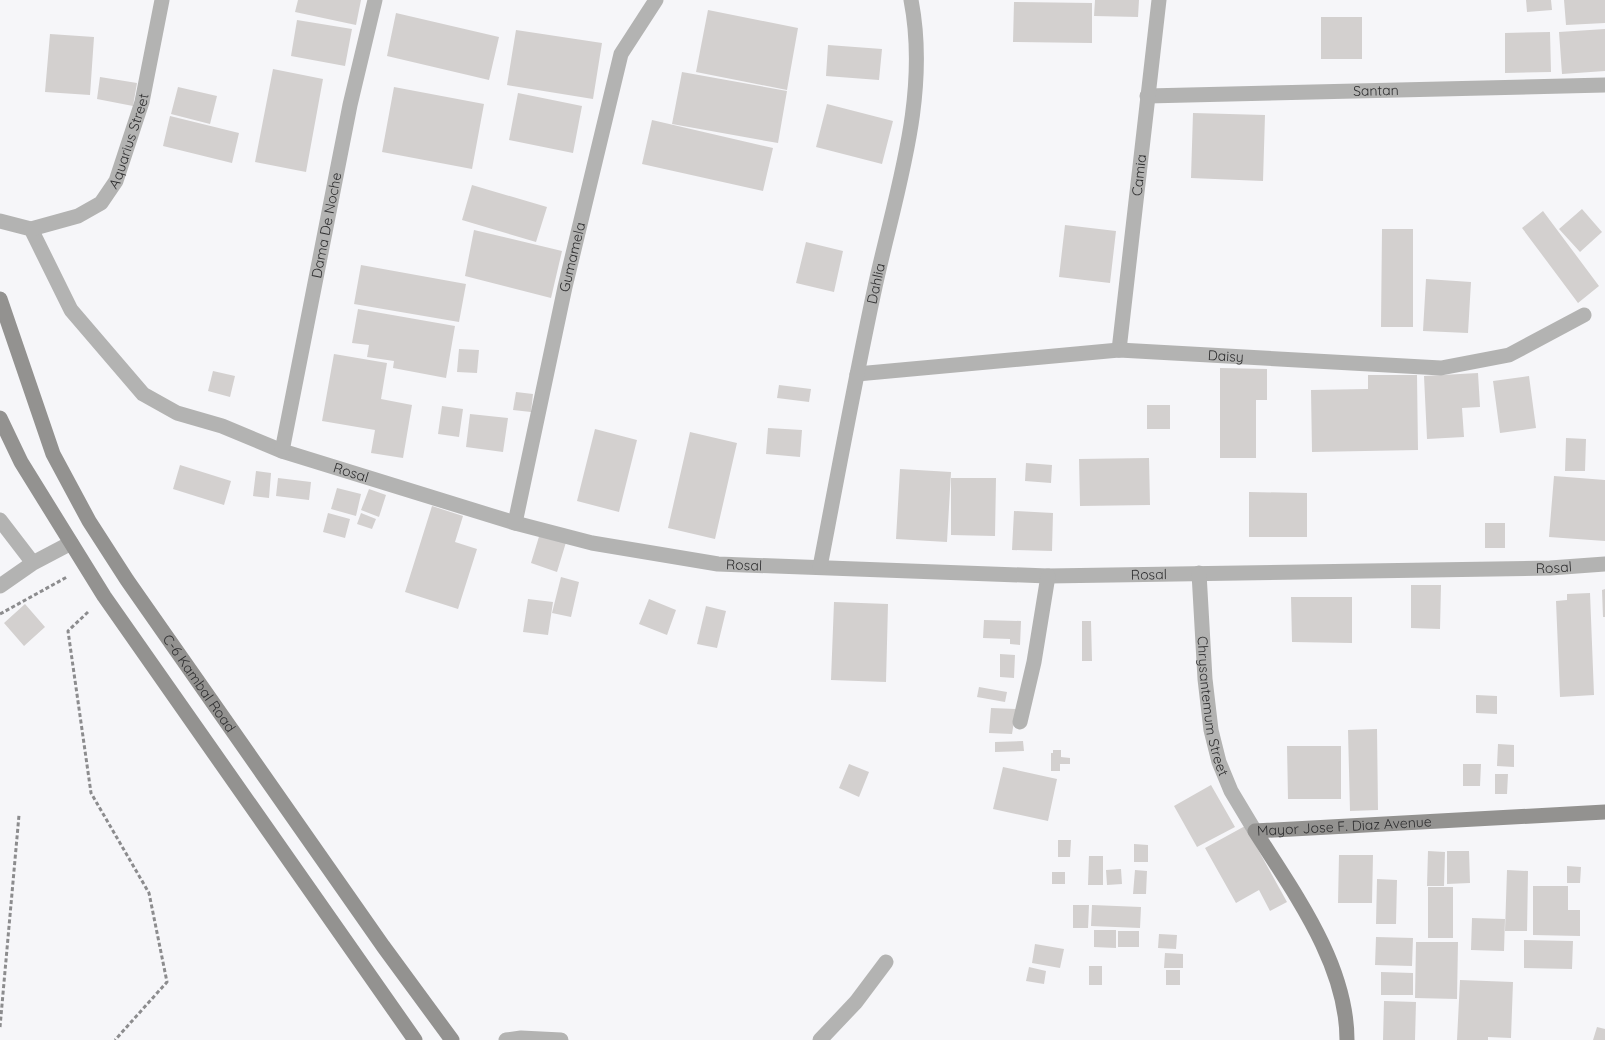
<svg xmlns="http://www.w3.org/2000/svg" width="1605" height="1040" font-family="Quicksand,sans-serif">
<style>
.building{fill:#d3d0cf}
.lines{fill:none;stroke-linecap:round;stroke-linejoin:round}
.path{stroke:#8c8c8e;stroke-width:3;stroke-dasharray:4 2.5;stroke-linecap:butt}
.lane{stroke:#b3b3b2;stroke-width:15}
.street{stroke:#b3b3b2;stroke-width:15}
.secondary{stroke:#939290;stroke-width:15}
.labels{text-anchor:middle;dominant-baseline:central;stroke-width:4;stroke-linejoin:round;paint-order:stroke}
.street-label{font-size:14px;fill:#2e2e2f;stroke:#fff}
</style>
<rect width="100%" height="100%" fill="#f6f6f9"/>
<path class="building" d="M 298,0 L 361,0 L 356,25 L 295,12 Z
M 1095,0 L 1139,0 L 1138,17 L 1094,16 Z
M 1526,0 L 1551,0 L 1552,10 L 1527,12 Z
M 1564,0 L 1605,0 L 1605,23 L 1566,25 Z
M 1014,2 L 1092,3 L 1092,43 L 1013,42 Z
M 708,10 L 798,28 L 787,90 L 696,72 Z
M 396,13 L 499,37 L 489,80 L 387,56 Z
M 1321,17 L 1362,17 L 1362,59 L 1321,59 Z
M 297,20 L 352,29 L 345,66 L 291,56 Z
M 1605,29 L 1605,71 L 1562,74 L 1559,32 Z
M 516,30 L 602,43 L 593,99 L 507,85 Z
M 1550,32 L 1551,72 L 1505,73 L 1505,33 Z
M 50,34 L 94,37 L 90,95 L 45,92 Z
M 828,45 L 882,49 L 879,80 L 826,76 Z
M 273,69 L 323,79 L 306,172 L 255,162 Z
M 682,72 L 787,91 L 778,143 L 672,124 Z
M 100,77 L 137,83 L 133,106 L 97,99 Z
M 178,87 L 217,96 L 210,124 L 171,114 Z
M 394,87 L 484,104 L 472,169 L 382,152 Z
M 518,93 L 582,106 L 573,153 L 509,140 Z
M 827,104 L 893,121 L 882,164 L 816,147 Z
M 1193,113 L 1265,115 L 1263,181 L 1191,178 Z
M 170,116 L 239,133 L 232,163 L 163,146 Z
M 652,120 L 773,148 L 763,191 L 642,164 Z
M 472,185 L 547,207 L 536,242 L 462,220 Z
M 1582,209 L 1602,232 L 1580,252 L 1559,229 Z
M 1543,211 L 1599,286 L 1578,303 L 1522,228 Z
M 1065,225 L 1116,231 L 1110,283 L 1059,277 Z
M 1382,229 L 1413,229 L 1413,327 L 1381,327 Z
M 474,230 L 562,251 L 551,298 L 465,276 Z
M 806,242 L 843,251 L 834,292 L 796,283 Z
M 361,265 L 466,284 L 459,322 L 354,304 Z
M 1426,279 L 1471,282 L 1468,333 L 1423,331 Z
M 358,309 L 455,326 L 446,378 L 393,368 L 394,361 L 367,357 L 369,345 L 352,343 Z
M 459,349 L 479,350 L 477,373 L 457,372 Z
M 334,354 L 387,363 L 381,399 L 412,405 L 403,458 L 371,453 L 375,430 L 322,421 Z
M 1220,368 L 1267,369 L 1267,400 L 1256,400 L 1256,458 L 1220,458 Z
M 213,371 L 235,376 L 230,397 L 208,391 Z
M 1478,373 L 1480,407 L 1462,408 L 1464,437 L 1427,439 L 1424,376 Z
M 1368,375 L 1417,375 L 1418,450 L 1312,452 L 1311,390 L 1368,389 Z
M 1529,376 L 1536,428 L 1500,433 L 1493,381 Z
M 779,385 L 811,389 L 809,402 L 777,398 Z
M 516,392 L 533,394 L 531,412 L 513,410 Z
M 1147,405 L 1170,405 L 1170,429 L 1147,429 Z
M 442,406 L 463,409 L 459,437 L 438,434 Z
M 470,414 L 508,418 L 503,452 L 466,447 Z
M 768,428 L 802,430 L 800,457 L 766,454 Z
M 595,429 L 637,440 L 619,512 L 577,501 Z
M 690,432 L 737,443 L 715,539 L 668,528 Z
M 1566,438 L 1586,439 L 1585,471 L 1565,471 Z
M 1149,458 L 1150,505 L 1080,506 L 1079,459 Z
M 1026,463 L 1052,465 L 1051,483 L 1025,481 Z
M 180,465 L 231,481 L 224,505 L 173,489 Z
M 900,469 L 951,472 L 947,542 L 896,539 Z
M 256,471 L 271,473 L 269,498 L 253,496 Z
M 1554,476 L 1605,480 L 1605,541 L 1549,537 Z
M 278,478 L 311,482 L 309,500 L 276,496 Z
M 951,478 L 996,478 L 995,536 L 951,535 Z
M 337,488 L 361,494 L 356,516 L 331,509 Z
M 369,489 L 386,495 L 379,517 L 361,510 Z
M 1249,492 L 1307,493 L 1307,537 L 1249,537 Z
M 432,506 L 463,516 L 455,542 L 477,549 L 458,609 L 405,592 Z
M 1014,511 L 1053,513 L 1052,551 L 1012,550 Z
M 328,513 L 350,519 L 345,538 L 323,532 Z
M 361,513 L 376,519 L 372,529 L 357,524 Z
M 1485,523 L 1505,523 L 1505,548 L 1485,548 Z
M 541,530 L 567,539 L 557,572 L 531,563 Z
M 561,577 L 579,582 L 571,617 L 552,613 Z
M 1411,585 L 1441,585 L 1440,629 L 1411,628 Z
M 1605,589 L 1605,617 L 1603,617 L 1602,590 Z
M 1590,593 L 1594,695 L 1560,697 L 1556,601 L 1567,600 L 1567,594 Z
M 1291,597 L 1352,597 L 1352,643 L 1292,642 Z
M 528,599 L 553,602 L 548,635 L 523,632 Z
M 649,599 L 676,610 L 667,635 L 639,624 Z
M 834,602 L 888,604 L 886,682 L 831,680 Z
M 25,604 L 45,627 L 24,646 L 4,623 Z
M 706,606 L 726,611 L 717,648 L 697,644 Z
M 984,620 L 1021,621 L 1020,645 L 1010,644 L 1010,639 L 983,638 Z
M 1082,621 L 1091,621 L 1092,661 L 1082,661 Z
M 1000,654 L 1015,655 L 1014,678 L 1000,677 Z
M 979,687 L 1007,692 L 1005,702 L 977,697 Z
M 1476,695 L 1497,696 L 1497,714 L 1476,713 Z
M 991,708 L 1016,709 L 1012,734 L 989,733 Z
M 1377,729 L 1378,810 L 1350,811 L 1348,730 Z
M 1023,741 L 1024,751 L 995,752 L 995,742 Z
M 1498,744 L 1514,745 L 1514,767 L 1497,766 Z
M 1287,746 L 1341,746 L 1341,799 L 1288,799 Z
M 1053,750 L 1061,750 L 1061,757 L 1070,758 L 1070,764 L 1060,764 L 1060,771 L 1051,771 L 1051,753 L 1053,753 Z
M 849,764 L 869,772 L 859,797 L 839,788 Z
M 1463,764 L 1481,764 L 1480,786 L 1463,786 Z
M 1003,767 L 1057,779 L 1048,821 L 993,809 Z
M 1495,774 L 1508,774 L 1507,794 L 1495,794 Z
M 1211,785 L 1235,827 L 1197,847 L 1174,806 Z
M 1245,826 L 1287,902 L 1270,911 L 1259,890 L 1236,903 L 1205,848 Z
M 1058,840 L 1071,840 L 1070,857 L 1058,857 Z
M 1134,844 L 1148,845 L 1148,862 L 1134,862 Z
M 1428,851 L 1445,852 L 1444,886 L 1427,886 Z
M 1447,851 L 1469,851 L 1470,883 L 1447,884 Z
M 1339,855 L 1373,855 L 1372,903 L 1338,903 Z
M 1089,856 L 1103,856 L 1103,885 L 1088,885 Z
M 1567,866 L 1581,867 L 1580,883 L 1567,883 Z
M 1121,869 L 1122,884 L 1107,885 L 1106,870 Z
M 1135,870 L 1147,871 L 1146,894 L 1133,894 Z
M 1507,870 L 1528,871 L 1527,931 L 1505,931 Z
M 1052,872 L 1065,872 L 1065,884 L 1052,884 Z
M 1377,879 L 1397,880 L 1396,924 L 1376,924 Z
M 1533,886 L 1568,886 L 1568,910 L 1580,910 L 1580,936 L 1533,935 Z
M 1428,887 L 1453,887 L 1453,938 L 1428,938 Z
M 1073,905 L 1089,905 L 1088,928 L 1073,928 Z
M 1092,905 L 1141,907 L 1140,928 L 1091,926 Z
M 1472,918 L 1505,919 L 1504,951 L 1471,950 Z
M 1094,930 L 1116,930 L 1116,948 L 1094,947 Z
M 1118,931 L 1139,931 L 1139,947 L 1118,947 Z
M 1159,934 L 1177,935 L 1176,949 L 1158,948 Z
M 1376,937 L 1413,938 L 1412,966 L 1375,965 Z
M 1524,940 L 1573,941 L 1572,969 L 1524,968 Z
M 1416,942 L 1458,942 L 1457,999 L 1415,998 Z
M 1035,944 L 1064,949 L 1060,968 L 1032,963 Z
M 1165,953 L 1183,954 L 1183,968 L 1164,968 Z
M 1089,966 L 1102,966 L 1102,985 L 1089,985 Z
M 1029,967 L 1046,971 L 1044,984 L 1026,981 Z
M 1166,970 L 1180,970 L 1180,985 L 1166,985 Z
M 1381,972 L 1413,973 L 1413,995 L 1381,995 Z
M 1460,980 L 1513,982 L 1511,1038 L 1488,1037 L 1488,1040 L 1457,1040 Z
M 1384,1001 L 1416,1002 L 1415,1040 L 1383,1040 Z
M 1597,1027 L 1605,1029 L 1605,1040 L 1593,1040 Z"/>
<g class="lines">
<path class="path" d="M 88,612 L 68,631 L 91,793 L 149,893 L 167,982 L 115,1040
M 0,614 L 67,577
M 0,1027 L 19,815"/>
<path class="lane" d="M 0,520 L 33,563
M 0,586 L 33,563 L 71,543
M 506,1040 L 521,1038 L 561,1040
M 820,1040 L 856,1002 L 886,962"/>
<g class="street">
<path id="s1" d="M 1147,96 L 1605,85"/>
<path id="s2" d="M 0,221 L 31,229 L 71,310 L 143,394 L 177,413 L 222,426 L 282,451 L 515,523 L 592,543 L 718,564 L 1048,576 L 1550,568 L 1605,564"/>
<path id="s3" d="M 31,229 L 78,216 L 101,203 L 116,181 L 142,102 L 162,0"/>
<path id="s4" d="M 1119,350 L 1159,0"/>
<path id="s5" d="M 857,374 L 1119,350 L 1441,368 L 1509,355 L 1584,315"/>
<path id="s6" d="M 282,451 L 350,105 L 375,0"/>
<path id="s7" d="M 515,523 L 565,287 L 621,54 L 656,0"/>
<path id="s8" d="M 820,567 C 838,473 855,380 875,287 C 895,194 930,97 911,0"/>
<path id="s9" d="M 1199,573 L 1205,679 L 1211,730 L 1219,762 L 1231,791 L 1255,831"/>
<path d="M 1020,722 L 1034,662 L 1048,576"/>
</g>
<g class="secondary">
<path id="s10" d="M 0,299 L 53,454 L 89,521 L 127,580 L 383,946 L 452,1040"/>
<path d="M 0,418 L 21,462 L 104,596 L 415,1040"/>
<path id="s11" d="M 1347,1040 C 1347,964 1294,893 1255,831 L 1605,812"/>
</g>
</g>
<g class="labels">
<g class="street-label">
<text stroke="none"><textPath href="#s1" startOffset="229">Santan</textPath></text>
<text stroke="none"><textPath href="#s3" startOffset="144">Aquarius Street</textPath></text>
<text stroke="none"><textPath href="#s4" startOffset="176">Camia</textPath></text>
<text stroke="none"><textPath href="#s6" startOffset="230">Dama De Noche</textPath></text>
<text stroke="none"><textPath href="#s7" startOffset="272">Gumamela</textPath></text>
<text stroke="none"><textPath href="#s8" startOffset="289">Dahlia</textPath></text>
<text stroke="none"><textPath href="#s5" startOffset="370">Daisy</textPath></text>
<text stroke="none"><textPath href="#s2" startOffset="456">Rosal</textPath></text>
<text stroke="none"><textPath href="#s2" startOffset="861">Rosal</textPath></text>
<text stroke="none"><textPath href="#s2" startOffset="1671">Rosal</textPath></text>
<text stroke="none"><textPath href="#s2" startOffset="1266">Rosal</textPath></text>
<text stroke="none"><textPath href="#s10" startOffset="436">C-6 Kambal Road</textPath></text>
<text stroke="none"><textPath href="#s9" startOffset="134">Chrysantemum Street</textPath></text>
<text stroke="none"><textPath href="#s11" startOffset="321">Mayor Jose F. Diaz Avenue</textPath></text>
</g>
</g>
</svg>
